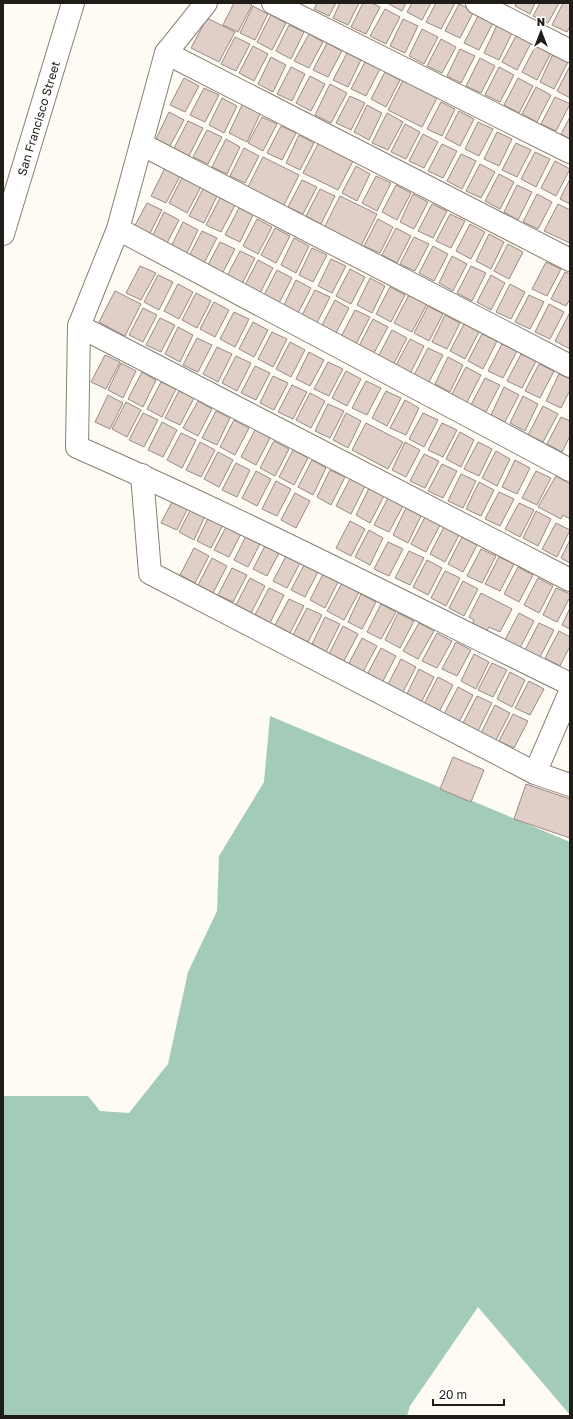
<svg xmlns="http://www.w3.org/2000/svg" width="573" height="1419" font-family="'Golos Text',sans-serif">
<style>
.forest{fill:#a3ccb8}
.building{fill:#e0cfc7;stroke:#9b8b84}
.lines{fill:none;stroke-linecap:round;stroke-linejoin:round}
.minor-casing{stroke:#898073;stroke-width:24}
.minor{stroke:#fff;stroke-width:22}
.labels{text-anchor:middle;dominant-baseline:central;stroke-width:3;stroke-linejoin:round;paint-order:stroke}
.street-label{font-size:12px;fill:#201c17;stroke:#fff}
</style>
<rect width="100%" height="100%" fill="#fefaf4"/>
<path class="forest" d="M 270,716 L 570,842 L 570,1415 L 478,1307 L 410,1406 L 407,1416 L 3,1416 L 3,1096 L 88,1096 L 100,1111 L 129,1113 L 168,1064 L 188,972 L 217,911 L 219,856 L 264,782 Z"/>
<path class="building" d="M 234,3 L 248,3 L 252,5 L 238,32 L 223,25 Z
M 317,3 L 336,3 L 329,16 L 314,9 Z
M 340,3 L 359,3 L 348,25 L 333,18 Z
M 363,3 L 372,3 L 380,7 L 366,34 L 351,27 Z
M 387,3 L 406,3 L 402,11 Z
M 412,3 L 431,3 L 422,20 L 407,12 Z
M 436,3 L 455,3 L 441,29 L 426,22 Z
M 516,3 L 535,3 L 530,14 L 515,6 Z
M 540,3 L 559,3 L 548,23 L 533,16 Z
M 563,3 L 570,3 L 570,26 L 567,32 L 552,25 Z
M 459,4 L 474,11 L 460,38 L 445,31 Z
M 253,6 L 268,14 L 255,40 L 240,33 Z
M 385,9 L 400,17 L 386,44 L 370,36 Z
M 271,15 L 286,23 L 272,50 L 257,42 Z
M 478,16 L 493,23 L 479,50 L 464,43 Z
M 207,18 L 235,32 L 219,62 L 191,48 Z
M 403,19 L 418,26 L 405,53 L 390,46 Z
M 289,25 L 304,32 L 291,59 L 276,51 Z
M 497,25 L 512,33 L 499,60 L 484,53 Z
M 422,29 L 438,37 L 424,64 L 409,56 Z
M 309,34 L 323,42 L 309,68 L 294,61 Z
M 516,36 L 531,43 L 517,70 L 502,62 Z
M 235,37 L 250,44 L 236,71 L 221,64 Z
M 441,39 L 456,47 L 442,73 L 427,66 Z
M 327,43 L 342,51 L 328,77 L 313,70 Z
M 536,45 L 551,53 L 537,80 L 522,72 Z
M 253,46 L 268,54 L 254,81 L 239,73 Z
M 460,49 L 475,56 L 461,83 L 447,76 Z
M 347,53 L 361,60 L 348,87 L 333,80 Z
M 553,54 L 568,62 L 554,89 L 540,82 Z
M 271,57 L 286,65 L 273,92 L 258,84 Z
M 480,58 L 495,66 L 481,93 L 466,86 Z
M 365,62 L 380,69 L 366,96 L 351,89 Z
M 570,66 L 570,98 L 557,91 Z
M 291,67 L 305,74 L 292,101 L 277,94 Z
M 499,67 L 514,75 L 500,102 L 485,95 Z
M 385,72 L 400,80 L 386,107 L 371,99 Z
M 310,76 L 325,84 L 311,111 L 296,103 Z
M 184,78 L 199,86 L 185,112 L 170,105 Z
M 518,78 L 533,86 L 519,113 L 504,105 Z
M 403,80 L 437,98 L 422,127 L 388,110 Z
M 330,84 L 347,93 L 331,123 L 315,115 Z
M 536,87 L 551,95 L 537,122 L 522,114 Z
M 204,88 L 219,95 L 205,122 L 190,115 Z
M 350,96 L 365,103 L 351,130 L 336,123 Z
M 555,97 L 570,104 L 556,131 L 541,124 Z
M 222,98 L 237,106 L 224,133 L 209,125 Z
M 441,102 L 455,109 L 442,136 L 427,129 Z
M 243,103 L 261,112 L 247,142 L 229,133 Z
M 367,105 L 382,113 L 369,140 L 354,132 Z
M 459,111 L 474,119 L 460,146 L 445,138 Z
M 169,112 L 184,120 L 170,146 L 156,139 Z
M 387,113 L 403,122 L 388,150 L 372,143 Z
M 262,117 L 277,124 L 263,151 L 248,143 Z
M 570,117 L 570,139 L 561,134 Z
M 188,121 L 203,128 L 189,156 L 174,148 Z
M 478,122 L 493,129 L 479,156 L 465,149 Z
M 405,124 L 420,132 L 406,159 L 391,152 Z
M 281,126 L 296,133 L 282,160 L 267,153 Z
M 207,130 L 222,137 L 208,164 L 193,157 Z
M 497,132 L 512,139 L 499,166 L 484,159 Z
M 423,134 L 438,142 L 424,168 L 409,161 Z
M 299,135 L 314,143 L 300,170 L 286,163 Z
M 226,139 L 240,147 L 227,174 L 212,167 Z
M 319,142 L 354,159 L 338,190 L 303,173 Z
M 516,143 L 531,150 L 517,177 L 502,170 Z
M 442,144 L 457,151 L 443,178 L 428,171 Z
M 244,148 L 259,156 L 245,183 L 230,176 Z
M 535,152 L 550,159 L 536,187 L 521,179 Z
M 461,154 L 476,161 L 462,189 L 447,181 Z
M 263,157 L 299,175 L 284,205 L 248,187 Z
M 555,161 L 570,169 L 556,196 L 541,188 Z
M 480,164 L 495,172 L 481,198 L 466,191 Z
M 356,166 L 370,174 L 357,201 L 342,193 Z
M 165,168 L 180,176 L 166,203 L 151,196 Z
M 185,172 L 204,181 L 187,213 L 169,203 Z
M 499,174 L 514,182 L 500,209 L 485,201 Z
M 376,176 L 391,183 L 377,211 L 362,203 Z
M 570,179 L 570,204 L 560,199 Z
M 302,180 L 317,187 L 303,214 L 288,207 Z
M 396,185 L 411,193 L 397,220 L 382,212 Z
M 517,185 L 532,192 L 518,220 L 504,212 Z
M 203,189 L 217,196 L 204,223 L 189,216 Z
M 320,189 L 335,196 L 321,224 L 306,216 Z
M 413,194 L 428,202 L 414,229 L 400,222 Z
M 537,194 L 552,202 L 538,229 L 523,222 Z
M 340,196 L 377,214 L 361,246 L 324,228 Z
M 220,198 L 235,205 L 221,232 L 206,225 Z
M 147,203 L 162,210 L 148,237 L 133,229 Z
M 432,204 L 447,211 L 433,238 L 418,231 Z
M 558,204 L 570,210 L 570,243 L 544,231 Z
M 239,208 L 253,215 L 240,242 L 225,235 Z
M 164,212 L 179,220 L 165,247 L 151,239 Z
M 450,214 L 465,221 L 451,248 L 436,241 Z
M 257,219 L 272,227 L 258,254 L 243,246 Z
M 378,219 L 393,227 L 380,253 L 364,246 Z
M 183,222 L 198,230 L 185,257 L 170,249 Z
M 470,224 L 485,232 L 471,259 L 456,251 Z
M 275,228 L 290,236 L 276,263 L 261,255 Z
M 396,228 L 411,236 L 397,263 L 382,255 Z
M 202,231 L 217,238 L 203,265 L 188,258 Z
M 489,234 L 504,242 L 491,269 L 476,261 Z
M 414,237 L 429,244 L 415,271 L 400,264 Z
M 294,238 L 309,246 L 296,273 L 281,265 Z
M 220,242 L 235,249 L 221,276 L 206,269 Z
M 508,244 L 523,252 L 509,279 L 494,271 Z
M 433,246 L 448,254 L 434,281 L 419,273 Z
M 312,248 L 327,255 L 313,282 L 299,275 Z
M 240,251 L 255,258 L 241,286 L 226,278 Z
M 452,256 L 467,264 L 453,291 L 439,283 Z
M 331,259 L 346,266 L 332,293 L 318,286 Z
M 258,260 L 273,268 L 259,295 L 244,287 Z
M 546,262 L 561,269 L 547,296 L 532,289 Z
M 140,266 L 156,273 L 141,300 L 126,293 Z
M 471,266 L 486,273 L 472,301 L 457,293 Z
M 350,269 L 365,277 L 351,304 L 336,296 Z
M 277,270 L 292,278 L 278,305 L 263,297 Z
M 565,272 L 570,274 L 570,299 L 566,306 L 551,299 Z
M 158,275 L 173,282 L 159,310 L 144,302 Z
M 491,275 L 505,283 L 491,310 L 477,302 Z
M 370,278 L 385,286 L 372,313 L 357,305 Z
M 296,280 L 311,288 L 297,315 L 283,307 Z
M 178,284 L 193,292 L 179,319 L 164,311 Z
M 510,284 L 525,292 L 511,319 L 496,312 Z
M 390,287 L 405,295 L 391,322 L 376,314 Z
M 315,290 L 330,297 L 316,325 L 301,317 Z
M 115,291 L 141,304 L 125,336 L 99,322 Z
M 196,293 L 211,301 L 197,328 L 182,320 Z
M 410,293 L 428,302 L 412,332 L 394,323 Z
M 529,295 L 544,302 L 530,329 L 515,322 Z
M 335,300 L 349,308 L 335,335 L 321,327 Z
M 214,302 L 229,310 L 215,337 L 200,329 Z
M 549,304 L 564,312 L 550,339 L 535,332 Z
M 428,306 L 443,314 L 429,341 L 414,333 Z
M 143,308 L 157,315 L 143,342 L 129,335 Z
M 355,310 L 370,317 L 356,344 L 341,337 Z
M 234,312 L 249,319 L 235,347 L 220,339 Z
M 569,314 L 570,315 L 570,349 L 555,341 Z
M 445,315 L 460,323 L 447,349 L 432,342 Z
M 160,318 L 175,325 L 161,352 L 146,345 Z
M 373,319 L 388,327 L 374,353 L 359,346 Z
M 253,322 L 268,330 L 254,357 L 239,349 Z
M 464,324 L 479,332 L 465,359 L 450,351 Z
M 178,327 L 193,335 L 180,362 L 165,354 Z
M 392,330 L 407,338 L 392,367 L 377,359 Z
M 272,332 L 287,339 L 273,367 L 258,359 Z
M 482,334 L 497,341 L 483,369 L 468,361 Z
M 197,338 L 212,345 L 198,372 L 183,365 Z
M 410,339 L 424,346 L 410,374 L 395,367 Z
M 290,342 L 305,350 L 291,377 L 276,369 Z
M 502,344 L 517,351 L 503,378 L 488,371 Z
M 217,347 L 232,354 L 218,382 L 203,374 Z
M 428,348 L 443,355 L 429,382 L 414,375 Z
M 309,352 L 324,360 L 310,386 L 296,379 Z
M 521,354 L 536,361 L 522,388 L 507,381 Z
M 105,355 L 120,362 L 106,389 L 91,382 Z
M 236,356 L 251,363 L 237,391 L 222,383 Z
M 448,357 L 463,365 L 450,392 L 435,384 Z
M 328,362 L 343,369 L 329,396 L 314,389 Z
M 121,363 L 136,371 L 123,398 L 108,390 Z
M 539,364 L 554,371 L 540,398 L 525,391 Z
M 255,366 L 270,373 L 256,400 L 241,393 Z
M 466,367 L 481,375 L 466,404 L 451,396 Z
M 346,371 L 361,379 L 347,406 L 332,398 Z
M 142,372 L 156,380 L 143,407 L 128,399 Z
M 559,374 L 570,379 L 570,390 L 561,408 L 546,401 Z
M 273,376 L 288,383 L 274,410 L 260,403 Z
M 485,378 L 500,385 L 486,412 L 471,405 Z
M 366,381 L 381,388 L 367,415 L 352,408 Z
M 161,382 L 176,389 L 162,417 L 147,409 Z
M 292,385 L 307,392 L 293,419 L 278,412 Z
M 504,387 L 519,395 L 505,422 L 491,415 Z
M 179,391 L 194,398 L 180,425 L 165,418 Z
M 386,391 L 401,398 L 387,426 L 372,418 Z
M 310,393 L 325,401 L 311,428 L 296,420 Z
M 108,395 L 123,403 L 110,429 L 95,422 Z
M 523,396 L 538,404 L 525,431 L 510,423 Z
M 405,400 L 419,408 L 406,435 L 390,428 Z
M 198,401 L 212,409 L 198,436 L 183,428 Z
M 126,402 L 141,410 L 127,437 L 112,429 Z
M 328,404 L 344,411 L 330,438 L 315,431 Z
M 543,406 L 558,414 L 543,442 L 528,435 Z
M 216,411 L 230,418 L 217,445 L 202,438 Z
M 143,413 L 158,420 L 144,447 L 129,440 Z
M 346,413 L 361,421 L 348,448 L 333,440 Z
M 423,413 L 438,420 L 424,447 L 409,439 Z
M 561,417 L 570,421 L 570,436 L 562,452 L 547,444 Z
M 234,420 L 249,428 L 235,455 L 220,447 Z
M 162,422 L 177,430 L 163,457 L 148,450 Z
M 366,423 L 403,442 L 388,469 L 352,450 Z
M 442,423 L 457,430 L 443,457 L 428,450 Z
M 255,430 L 270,438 L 256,465 L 241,457 Z
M 460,432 L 474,440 L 461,467 L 446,459 Z
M 181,433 L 196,440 L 182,468 L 167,460 Z
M 274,441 L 289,449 L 275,476 L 260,468 Z
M 200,442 L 215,450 L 201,477 L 186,470 Z
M 405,442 L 420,450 L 406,477 L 392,470 Z
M 478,442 L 492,449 L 479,476 L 464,469 Z
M 293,450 L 308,458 L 294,485 L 279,477 Z
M 496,451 L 510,459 L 497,486 L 482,478 Z
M 218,452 L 233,460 L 219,487 L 204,479 Z
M 424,454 L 439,461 L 425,488 L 410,481 Z
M 312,460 L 326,468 L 313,495 L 298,487 Z
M 515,460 L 530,468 L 517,494 L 502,487 Z
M 236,463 L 250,470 L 237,497 L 222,490 Z
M 442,464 L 457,471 L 443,498 L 428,491 Z
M 330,470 L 345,477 L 331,505 L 317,497 Z
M 256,471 L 271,479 L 257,506 L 242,498 Z
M 536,471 L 551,478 L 537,505 L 522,498 Z
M 461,474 L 476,481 L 463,508 L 448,501 Z
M 556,476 L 570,484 L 570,519 L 563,515 L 561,519 L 538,507 Z
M 350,479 L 365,486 L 351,514 L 336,506 Z
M 276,481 L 291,489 L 277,516 L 262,509 Z
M 479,482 L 494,490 L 481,516 L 466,509 Z
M 369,488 L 384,496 L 370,523 L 356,515 Z
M 499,492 L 514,499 L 500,526 L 485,519 Z
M 295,493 L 310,501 L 296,528 L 281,520 Z
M 174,498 L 189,506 L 177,530 L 161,523 Z
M 388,498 L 403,506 L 389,532 L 374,525 Z
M 519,503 L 534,510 L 520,537 L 505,529 Z
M 192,507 L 206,514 L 194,540 L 179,532 Z
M 406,508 L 421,516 L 408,543 L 393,535 Z
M 536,511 L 551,519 L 538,546 L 523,538 Z
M 209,516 L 224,523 L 211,548 L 197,541 Z
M 425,517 L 440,525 L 426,552 L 411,544 Z
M 350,521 L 365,529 L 351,556 L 336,548 Z
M 556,523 L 570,530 L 557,557 L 542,549 Z
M 227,525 L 242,532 L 229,557 L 214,550 Z
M 444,527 L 459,535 L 445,562 L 430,554 Z
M 369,530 L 383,538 L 370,565 L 355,557 Z
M 247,534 L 261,542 L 248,567 L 234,560 Z
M 462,537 L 477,545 L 463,572 L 448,564 Z
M 570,540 L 570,563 L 561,558 Z
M 388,542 L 403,549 L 389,576 L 374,569 Z
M 266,544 L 280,551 L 267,576 L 253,569 Z
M 194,548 L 209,556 L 195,583 L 180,575 Z
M 481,549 L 496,556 L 482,583 L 467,576 Z
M 409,551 L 424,558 L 410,585 L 395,578 Z
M 286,556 L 300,563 L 287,588 L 273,581 Z
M 499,557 L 514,564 L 500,591 L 485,584 Z
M 212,558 L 227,566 L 213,593 L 198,585 Z
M 427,560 L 442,568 L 428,595 L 413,587 Z
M 304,565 L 318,572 L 305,597 L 291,590 Z
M 518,567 L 533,575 L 519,602 L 504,594 Z
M 232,568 L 247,575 L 233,602 L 218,595 Z
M 445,571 L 460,578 L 446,606 L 431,598 Z
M 323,574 L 338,582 L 325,608 L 310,600 Z
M 250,578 L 265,586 L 251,613 L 236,605 Z
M 538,578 L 553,586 L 539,613 L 524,605 Z
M 463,581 L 478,589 L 464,616 L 449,608 Z
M 342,583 L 359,592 L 344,620 L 327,611 Z
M 269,588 L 284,595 L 270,623 L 255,615 Z
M 556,588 L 570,594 L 570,597 L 557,622 L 543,615 Z
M 481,593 L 512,609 L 500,632 L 489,627 L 485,634 L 471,627 L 474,620 L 469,617 Z
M 361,594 L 376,602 L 362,629 L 348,622 Z
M 289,599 L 304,606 L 290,633 L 275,625 Z
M 381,604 L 396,612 L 381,639 L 367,632 Z
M 307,608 L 322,615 L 308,642 L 293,635 Z
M 570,608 L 570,629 L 562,625 Z
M 398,613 L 414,621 L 400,648 L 385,640 Z
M 519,613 L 534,621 L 520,648 L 505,640 Z
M 325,617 L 340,624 L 326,652 L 312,644 Z
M 419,623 L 434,631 L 418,659 L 403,651 Z
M 539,623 L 554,630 L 540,657 L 525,650 Z
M 343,626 L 358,634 L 344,661 L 329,654 Z
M 559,631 L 570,637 L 570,646 L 560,666 L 545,658 Z
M 437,633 L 452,641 L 437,668 L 422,661 Z
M 362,638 L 377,646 L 363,672 L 348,665 Z
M 456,642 L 471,650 L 457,676 L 442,669 Z
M 381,648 L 396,656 L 382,683 L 367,675 Z
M 474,654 L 489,662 L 476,689 L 461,681 Z
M 401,659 L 416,667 L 402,694 L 387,686 Z
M 492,663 L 507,670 L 493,697 L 478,690 Z
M 419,669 L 434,677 L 421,703 L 406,696 Z
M 510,672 L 525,680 L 512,707 L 497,699 Z
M 438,677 L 453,685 L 439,712 L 424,704 Z
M 529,681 L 544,689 L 530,715 L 515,708 Z
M 458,687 L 473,695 L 459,722 L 444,714 Z
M 477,696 L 492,703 L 478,731 L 463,723 Z
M 495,705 L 510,713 L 496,740 L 481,733 Z
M 513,714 L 528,721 L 514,748 L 499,741 Z
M 453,757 L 484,770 L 471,802 L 440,789 Z
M 526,784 L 570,799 L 570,838 L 514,819 Z"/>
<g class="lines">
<defs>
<g id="minor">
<path d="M 206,3 L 166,53 L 118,229 L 79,326 L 77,447 C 244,520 406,604 570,684"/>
<path d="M 273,3 L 570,152"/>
<path d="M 477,3 L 570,51"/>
<path d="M 166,53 L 570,260"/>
<path d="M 141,144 L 570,366"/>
<path d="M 118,229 L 570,470"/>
<path id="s1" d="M 3,234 L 73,3"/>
<path d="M 79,326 L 570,580"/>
<path d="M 142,475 L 150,573 L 535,773 L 570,785"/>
<path d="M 535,773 L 570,692"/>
</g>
</defs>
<use href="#minor" class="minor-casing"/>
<use href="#minor" class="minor"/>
</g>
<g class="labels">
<g class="street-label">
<text stroke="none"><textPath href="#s1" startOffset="121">San Francisco Street</textPath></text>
</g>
</g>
<rect width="573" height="1419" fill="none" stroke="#201c17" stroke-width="8"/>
<g transform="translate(541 32)" stroke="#ffffff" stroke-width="3" paint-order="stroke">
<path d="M0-3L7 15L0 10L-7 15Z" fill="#201c17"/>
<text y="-6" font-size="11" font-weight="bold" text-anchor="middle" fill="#201c17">N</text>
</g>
<path d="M433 1399v6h71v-6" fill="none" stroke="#201c17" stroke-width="2"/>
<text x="439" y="1399" font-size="12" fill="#201c17" stroke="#ffffff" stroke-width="3" paint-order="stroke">20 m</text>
</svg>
